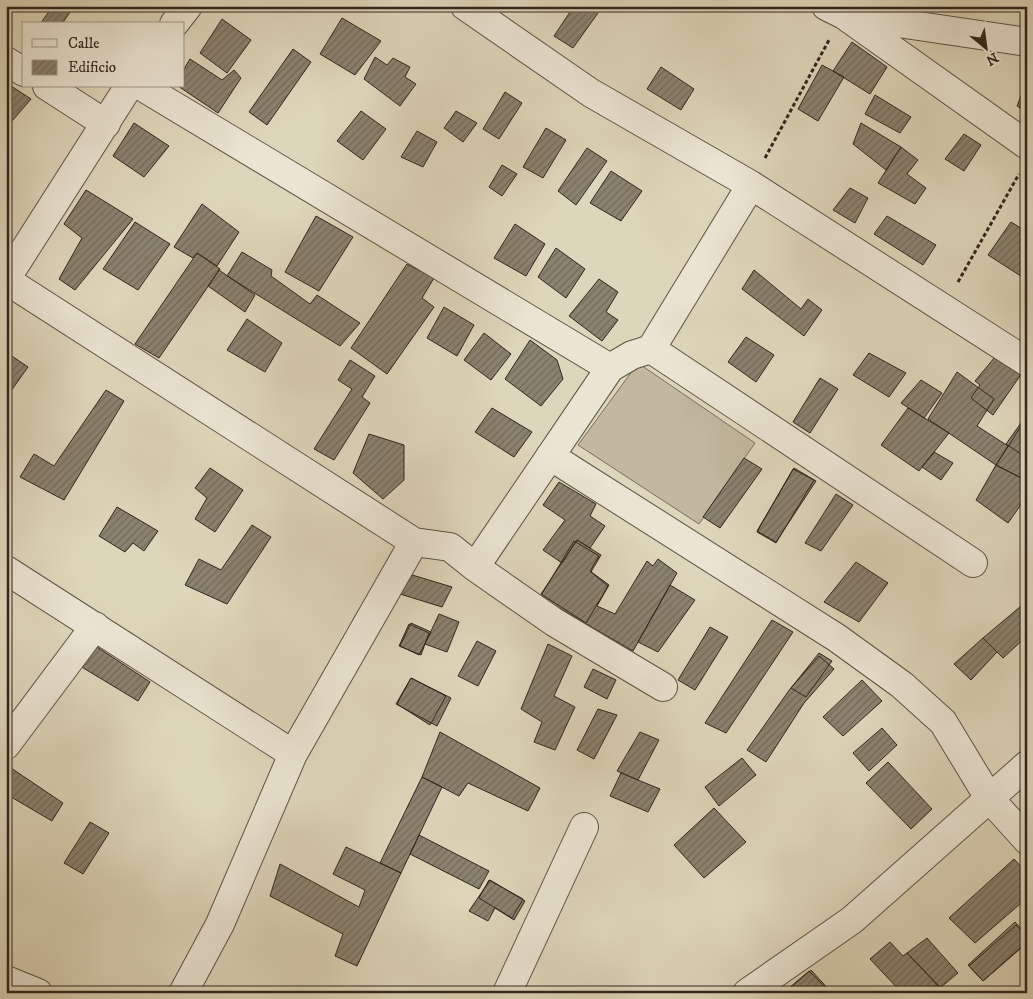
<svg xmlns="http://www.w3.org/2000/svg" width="1033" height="999" font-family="'IM FELL DW Pica',serif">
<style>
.grass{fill:#c1b89f;stroke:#796f5e}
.building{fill:url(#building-hatch);stroke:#31261e}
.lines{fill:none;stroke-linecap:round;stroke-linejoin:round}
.minor-casing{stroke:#5c5245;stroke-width:30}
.path{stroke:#31261e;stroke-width:3;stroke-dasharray:4 2.5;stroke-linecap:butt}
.minor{stroke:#eae4d2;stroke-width:28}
</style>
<defs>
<pattern id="building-hatch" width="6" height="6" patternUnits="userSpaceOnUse" patternTransform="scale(1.25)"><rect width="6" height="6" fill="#8b826f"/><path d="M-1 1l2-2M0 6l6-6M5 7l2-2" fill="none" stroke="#726a5b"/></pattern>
</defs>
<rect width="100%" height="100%" fill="#ded6ba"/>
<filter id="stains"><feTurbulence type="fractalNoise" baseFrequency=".004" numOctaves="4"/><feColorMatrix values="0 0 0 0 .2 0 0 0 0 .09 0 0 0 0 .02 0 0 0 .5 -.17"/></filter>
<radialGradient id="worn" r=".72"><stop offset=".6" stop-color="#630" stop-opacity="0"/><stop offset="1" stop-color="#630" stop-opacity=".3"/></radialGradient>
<path class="grass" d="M 638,363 L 755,443 L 699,524 L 578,445 Z"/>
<path class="building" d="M 6,6 L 15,6 L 6,22 Z
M 53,6 L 74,6 L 62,24 L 40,24 Z
M 574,6 L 603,6 L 573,48 L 554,36 Z
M 342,18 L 381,41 L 355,75 L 320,54 Z
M 222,19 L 251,40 L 227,73 L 200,53 Z
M 852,42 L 887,67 L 870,94 L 833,71 Z
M 293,49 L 311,62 L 267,125 L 249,112 Z
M 375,57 L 387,65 L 393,58 L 410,67 L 405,77 L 416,84 L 400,106 L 364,79 Z
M 190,59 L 222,80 L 234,70 L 241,78 L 218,113 L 178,86 L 184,86 L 184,69 Z
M 822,65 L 844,77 L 818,121 L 798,109 Z
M 661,67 L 694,89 L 681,110 L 647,89 Z
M 1027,81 L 1027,112 L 1017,106 Z
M 8,84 L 31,99 L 6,128 L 6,86 Z
M 505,92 L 522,103 L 499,139 L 483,129 Z
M 875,95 L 911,117 L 900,133 L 865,114 Z
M 361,111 L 386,129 L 363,160 L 337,141 Z
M 456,111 L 477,123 L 463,142 L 444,128 Z
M 134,123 L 169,146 L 144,177 L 113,156 Z
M 861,123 L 901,147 L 886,170 L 853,144 Z
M 546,128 L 566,140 L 543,178 L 523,167 Z
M 417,131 L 437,142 L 423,167 L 401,157 Z
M 964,134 L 981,145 L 964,171 L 945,159 Z
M 901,147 L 918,160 L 907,174 L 926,188 L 915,204 L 878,183 Z
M 587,148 L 607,161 L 576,205 L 558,191 Z
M 502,165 L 517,174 L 502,196 L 489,187 Z
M 611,171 L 642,191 L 621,221 L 590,203 Z
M 850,188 L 868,198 L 855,223 L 833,210 Z
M 86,190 L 133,219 L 75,290 L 59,279 L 82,238 L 64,224 Z
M 202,204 L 239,232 L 217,266 L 197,253 L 193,258 L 174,247 Z
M 316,216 L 353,237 L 319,291 L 285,272 Z
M 887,216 L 936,245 L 923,265 L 874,234 Z
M 135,222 L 170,244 L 138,290 L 103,269 Z
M 1011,222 L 1027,232 L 1027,280 L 988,255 Z
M 515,224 L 545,244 L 526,276 L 494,258 Z
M 556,248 L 585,269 L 566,298 L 538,277 Z
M 242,252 L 272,270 L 271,276 L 310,304 L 317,295 L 360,323 L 340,346 L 227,276 Z
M 197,253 L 220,269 L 159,358 L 135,344 Z
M 407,264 L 434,278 L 422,298 L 434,307 L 387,374 L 351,348 Z
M 219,270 L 255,295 L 245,312 L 208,286 Z
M 754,270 L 801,309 L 808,299 L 822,310 L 804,336 L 742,289 Z
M 599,279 L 618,292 L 606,312 L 618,320 L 602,341 L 569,316 Z
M 444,307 L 474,325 L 457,356 L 427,338 Z
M 247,319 L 282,343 L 265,372 L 227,350 Z
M 484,333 L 511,354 L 491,380 L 464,360 Z
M 746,337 L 774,355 L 756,382 L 728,362 Z
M 530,340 L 557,360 L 563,379 L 541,406 L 505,379 Z
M 6,352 L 28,367 L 6,398 Z
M 869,353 L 906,373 L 889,397 L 853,375 Z
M 995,357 L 1022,373 L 993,415 L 971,398 L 980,385 L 975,381 Z
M 350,360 L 375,376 L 362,397 L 370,403 L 334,460 L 314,449 L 352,389 L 338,380 Z
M 957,372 L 994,399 L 977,426 L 1008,446 L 996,465 L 928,419 Z
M 820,378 L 838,389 L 810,433 L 793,422 Z
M 921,380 L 942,393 L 924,418 L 901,403 Z
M 106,390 L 124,401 L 64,500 L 20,477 L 34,454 L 54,466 Z
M 492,408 L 532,432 L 514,457 L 475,432 Z
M 908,408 L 949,433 L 919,471 L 881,445 Z
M 1026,416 L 1027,447 L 1021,454 L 1006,444 Z
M 1027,417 L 1027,446 L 1021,455 L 1027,458 L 1027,481 L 996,465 Z
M 369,434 L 404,445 L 404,480 L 383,499 L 353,473 Z
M 934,452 L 953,463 L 941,480 L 922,467 Z
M 744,458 L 762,469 L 720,528 L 703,517 Z
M 996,465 L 1027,481 L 1027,496 L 1008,523 L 976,500 Z
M 210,468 L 243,490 L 215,532 L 195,519 L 207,498 L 195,488 Z
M 794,468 L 816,481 L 776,542 L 757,531 Z
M 793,469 L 814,480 L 776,543 L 757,532 Z
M 559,482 L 596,504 L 590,516 L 605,526 L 590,548 L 577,540 L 562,563 L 543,550 L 565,520 L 543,505 Z
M 836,494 L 853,505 L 821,551 L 805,543 Z
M 117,507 L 158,531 L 144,551 L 133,543 L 125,552 L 99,536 Z
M 252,525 L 271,537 L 227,604 L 185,585 L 199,559 L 221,570 Z
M 577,540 L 601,555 L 591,572 L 608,586 L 586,623 L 541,594 Z
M 574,541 L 599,556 L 590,571 L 609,585 L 597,606 L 615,614 L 647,561 L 653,566 L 658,559 L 677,573 L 633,651 L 540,597 Z
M 856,562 L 888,583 L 859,622 L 824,602 Z
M 409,574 L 452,587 L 442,607 L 400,594 Z
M 670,585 L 695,600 L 658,652 L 638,642 Z
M 1027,601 L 1027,636 L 1003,658 L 983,638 Z
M 439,614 L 459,622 L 447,652 L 425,644 Z
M 772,620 L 793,632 L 726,733 L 705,723 Z
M 411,623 L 431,632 L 419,655 L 400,646 Z
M 409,624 L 429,633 L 421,655 L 399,646 Z
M 710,627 L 728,637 L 695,690 L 678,680 Z
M 983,638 L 997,652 L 971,680 L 954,664 Z
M 477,641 L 496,651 L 478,686 L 458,676 Z
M 548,644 L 572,656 L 554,696 L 575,707 L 555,750 L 534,742 L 542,722 L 521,709 Z
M 94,645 L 150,682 L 138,701 L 80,666 Z
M 819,653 L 832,661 L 806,697 L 791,688 Z
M 819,656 L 834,669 L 804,703 L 766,762 L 747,750 L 790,689 Z
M 593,669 L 616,680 L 607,699 L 584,687 Z
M 411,678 L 446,696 L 430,725 L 397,704 Z
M 411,678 L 451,698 L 437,726 L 396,704 Z
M 862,680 L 882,701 L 843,736 L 823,717 Z
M 598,709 L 617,715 L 594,759 L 577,750 Z
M 882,728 L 897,745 L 869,771 L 853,753 Z
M 440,732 L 540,788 L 528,811 L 468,783 L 459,796 L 422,777 Z
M 640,732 L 659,740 L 638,780 L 617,771 Z
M 742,758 L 756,775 L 719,806 L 705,787 Z
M 888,762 L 932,809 L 911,829 L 866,783 Z
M 8,766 L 63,803 L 52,821 L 6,794 L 6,770 Z
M 621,773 L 660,789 L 648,812 L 610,796 Z
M 422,777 L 442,787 L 401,873 L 380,863 Z
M 714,808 L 746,842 L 704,878 L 674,845 Z
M 90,822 L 109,833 L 83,874 L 64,863 Z
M 419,835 L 489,871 L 479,889 L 410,854 Z
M 346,847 L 401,873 L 357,966 L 335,956 L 343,934 L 270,896 L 280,864 L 359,907 L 365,890 L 333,874 Z
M 1014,859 L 1027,873 L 1027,898 L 975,943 L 949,918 Z
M 489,880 L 523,899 L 512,918 L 479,898 Z
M 490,880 L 525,901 L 514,920 L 495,908 L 488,921 L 469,911 Z
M 1015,922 L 1027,935 L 1027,942 L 983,981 L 968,965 Z
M 1016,925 L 1027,937 L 1027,943 L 983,981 L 969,966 Z
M 927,938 L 958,973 L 940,988 L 907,953 Z
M 890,942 L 903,956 L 907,953 L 939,986 L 930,993 L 902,993 L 870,959 Z
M 811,970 L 832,993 L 794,993 L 790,988 Z
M 809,971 L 831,993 L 793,993 L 789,988 Z"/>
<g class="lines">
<defs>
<path id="minor" d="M 465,6 L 591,93 L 751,185 L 1027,362
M 826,6 L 844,15 L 1027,42
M 844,15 L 1027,145
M 174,24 L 188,6
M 6,61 L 24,72
M 47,86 L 106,124
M 141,86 L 610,368 L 632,355 L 651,349 L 973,563
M 6,279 L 129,86
M 6,280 L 414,542 L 450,547 L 475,567 L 554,622 L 663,687
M 651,349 L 751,185
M 550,456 L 837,638 L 902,685 L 943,722 L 989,798 L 1027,840
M 475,567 L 610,368
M 6,570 L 293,754
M 6,745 L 95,626
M 6,980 L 38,993
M 183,993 L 220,924 L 293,754 L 414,542
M 507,993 L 584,827
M 747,993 L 852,920 L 1027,765"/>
</defs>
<use href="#minor" class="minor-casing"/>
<path class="path" d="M 765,158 L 829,40
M 958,282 L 1019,174"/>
<use href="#minor" class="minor"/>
</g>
<rect width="1033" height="999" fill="none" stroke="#ded6ba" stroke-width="25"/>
<rect x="8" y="8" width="1018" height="984" fill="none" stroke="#31261e" stroke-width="2.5"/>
<rect x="12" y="12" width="1008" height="974" fill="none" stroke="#31261e"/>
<rect x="22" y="22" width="162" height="65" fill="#eae4d2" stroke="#a0988a"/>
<rect x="32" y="39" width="25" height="8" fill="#eae4d2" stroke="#a0988a"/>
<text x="68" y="48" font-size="15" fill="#31261e">Calle</text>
<rect x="32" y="60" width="25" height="15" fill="url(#building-hatch)" stroke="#a0988a"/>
<text x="68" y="72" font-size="15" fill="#31261e">Edificio</text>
<g transform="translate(986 48) rotate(151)" stroke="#eae4d2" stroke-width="4" paint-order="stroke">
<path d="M0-4L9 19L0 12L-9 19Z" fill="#31261e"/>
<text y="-8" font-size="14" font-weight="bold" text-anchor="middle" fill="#31261e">N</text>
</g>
<rect width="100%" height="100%" filter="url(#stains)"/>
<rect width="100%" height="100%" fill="url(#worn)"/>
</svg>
